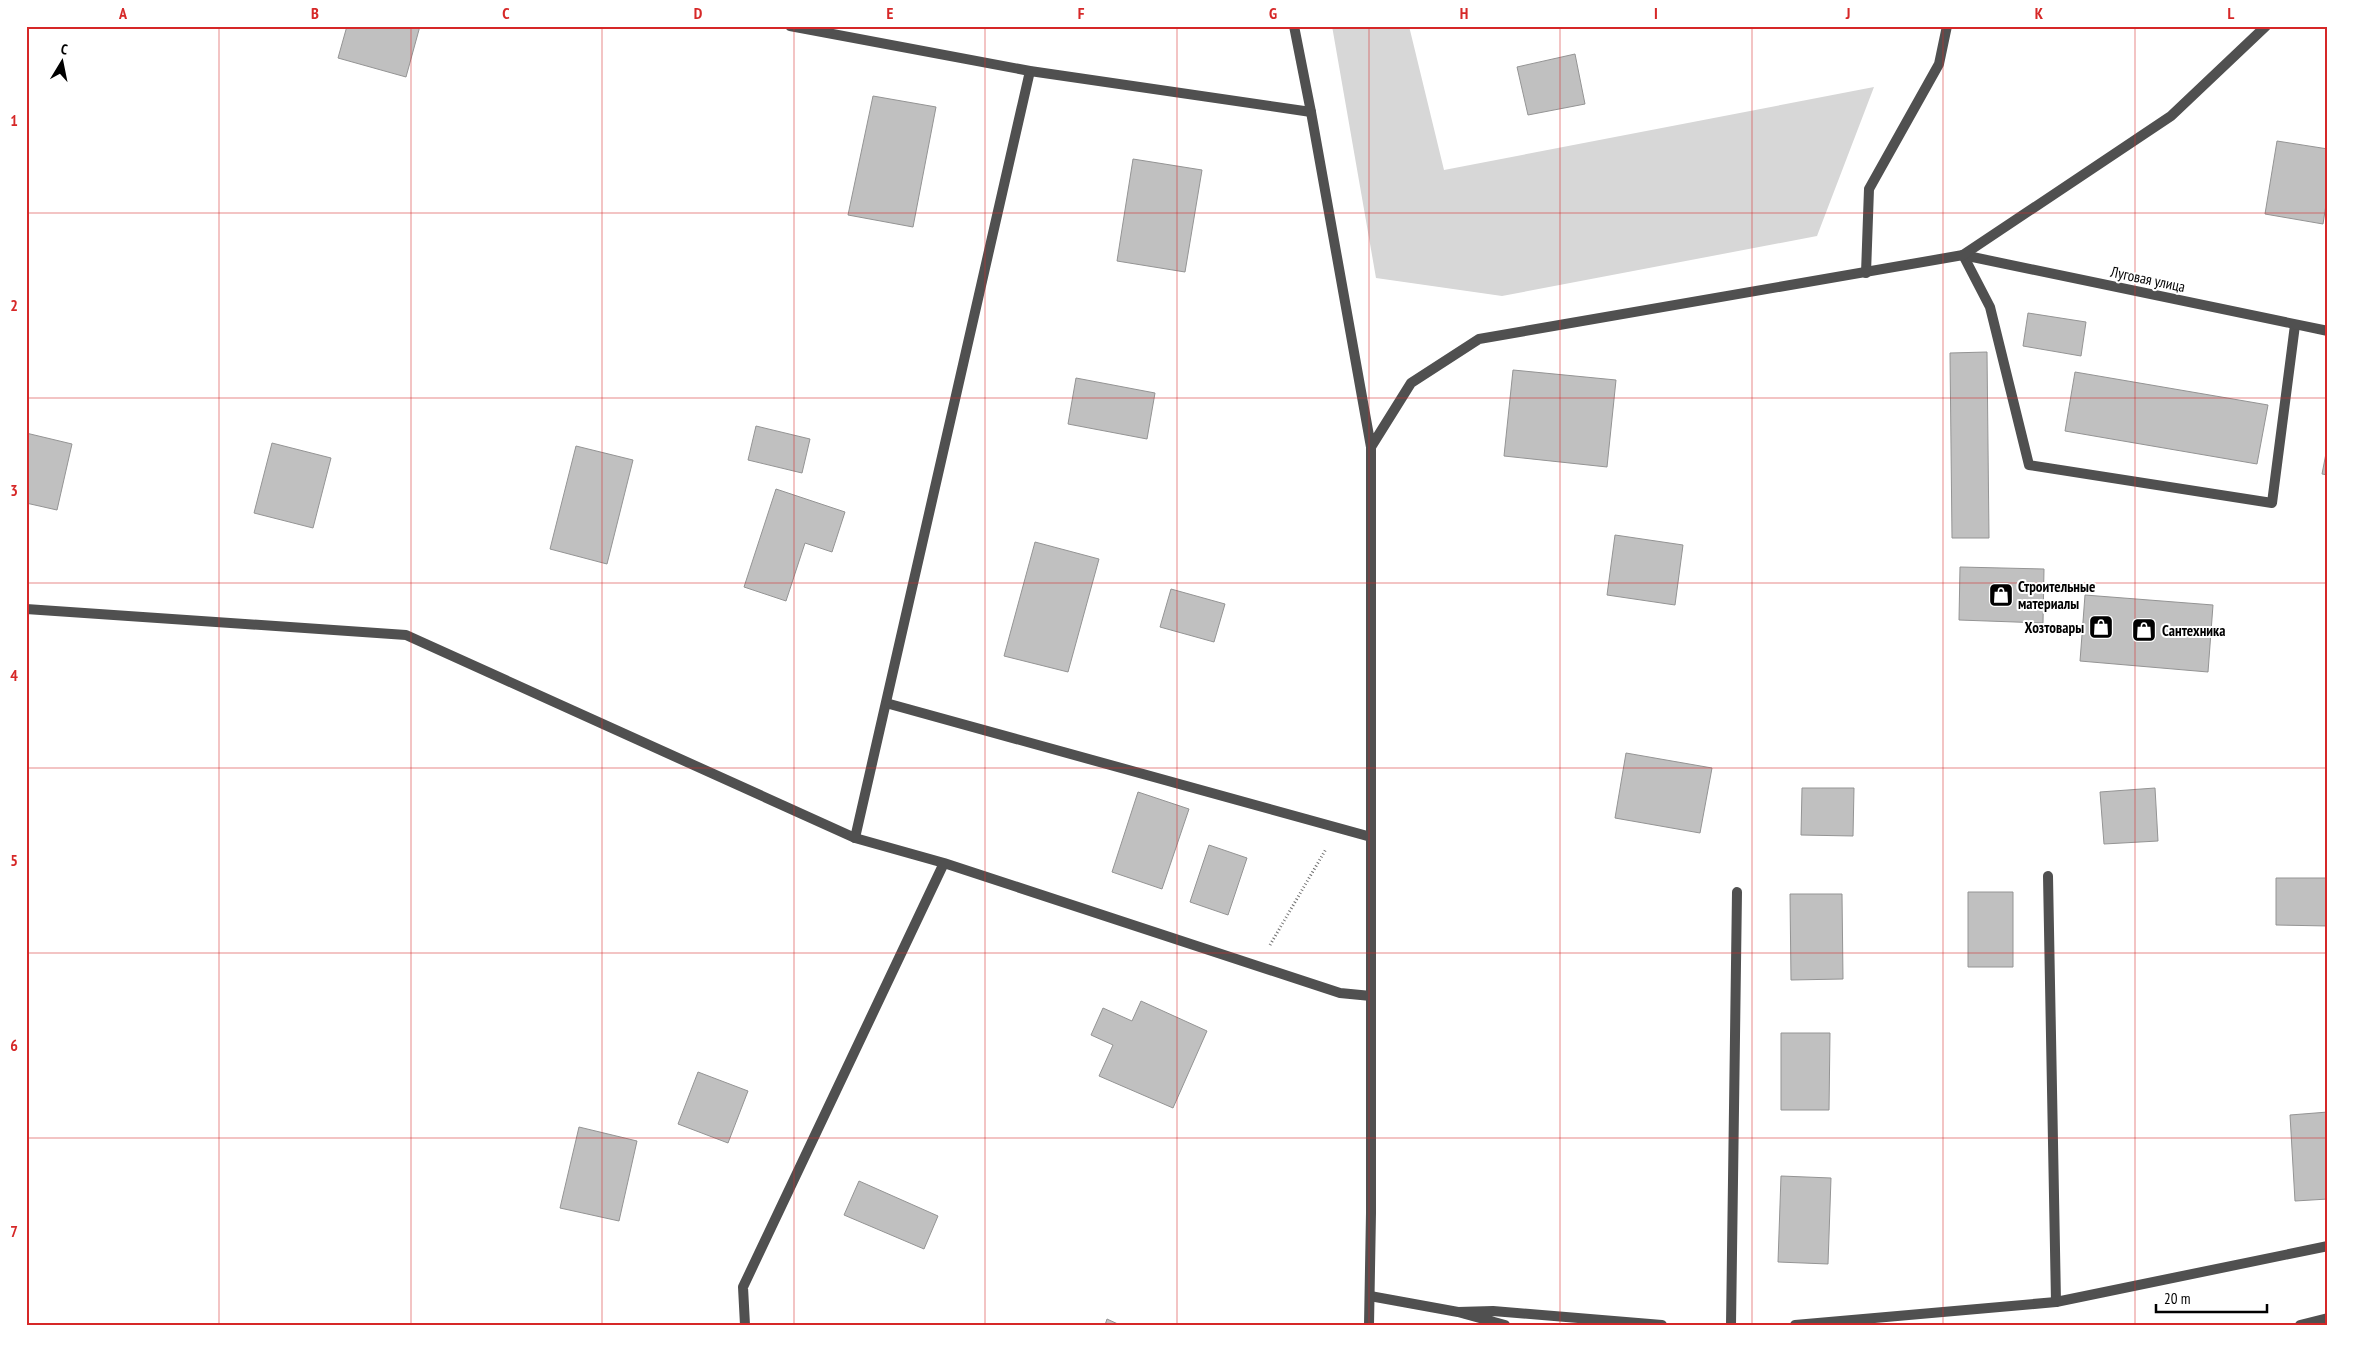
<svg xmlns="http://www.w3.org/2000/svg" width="2354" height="1351" font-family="'PT Sans Narrow',sans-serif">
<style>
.green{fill:#d7d7d7}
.building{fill:#c0c0c0;stroke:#949494}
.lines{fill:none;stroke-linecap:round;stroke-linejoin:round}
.path{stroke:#727272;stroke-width:3;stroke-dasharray:1 2.5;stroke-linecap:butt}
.service{stroke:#505050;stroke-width:10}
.minor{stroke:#505050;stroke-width:10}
.tertiary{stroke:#505050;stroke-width:10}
.grid{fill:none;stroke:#d62828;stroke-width:1;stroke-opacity:0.55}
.labels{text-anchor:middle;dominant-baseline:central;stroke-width:4;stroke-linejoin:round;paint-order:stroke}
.street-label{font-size:15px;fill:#000;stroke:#fff}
.poi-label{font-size:15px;font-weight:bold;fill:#000;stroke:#fff;text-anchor:start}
.neatline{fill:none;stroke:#d62828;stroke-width:2}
.grid-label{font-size:16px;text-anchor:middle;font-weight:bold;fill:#d62828}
</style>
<rect width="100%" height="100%" fill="#fff"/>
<path class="green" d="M 1332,26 L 1409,26 L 1444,170 L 1874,87 L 1817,236 L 1502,296 L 1376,278 Z"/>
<path class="building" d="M 347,26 L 420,26 L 406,77 L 338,58 Z
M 1575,54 L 1585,104 L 1528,115 L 1517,67 Z
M 873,96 L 936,107 L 913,227 L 848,215 Z
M 2277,141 L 2328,149 L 2328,192 L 2323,224 L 2265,214 Z
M 1133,159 L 1202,170 L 1185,272 L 1117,261 Z
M 2028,313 L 2086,322 L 2081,356 L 2023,346 Z
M 1987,352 L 1989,538 L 1952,538 L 1950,353 Z
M 1513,370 L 1616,380 L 1607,467 L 1504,456 Z
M 2075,372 L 2268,405 L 2257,464 L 2065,431 Z
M 1076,378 L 1155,393 L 1147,439 L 1068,424 Z
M 756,426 L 810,439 L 802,473 L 748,460 Z
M 26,433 L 72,444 L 57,510 L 26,503 Z
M 272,443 L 331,458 L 313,528 L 254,513 Z
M 2328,443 L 2328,475 L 2322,474 Z
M 576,446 L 633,460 L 607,564 L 550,549 Z
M 776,489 L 845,512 L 832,552 L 805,543 L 786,601 L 744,587 Z
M 1615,535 L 1683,545 L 1675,605 L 1607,595 Z
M 1035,542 L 1099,559 L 1068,672 L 1004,656 Z
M 1960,567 L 2044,569 L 2043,623 L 1959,620 Z
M 1171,589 L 1225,604 L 1214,642 L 1160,627 Z
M 2085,595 L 2213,605 L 2208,672 L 2080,661 Z
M 1626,753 L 1712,768 L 1700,833 L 1615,818 Z
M 1802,788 L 1854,788 L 1853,836 L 1801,835 Z
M 2155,788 L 2158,841 L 2104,844 L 2100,792 Z
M 1138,792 L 1189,809 L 1162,889 L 1112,872 Z
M 1209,845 L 1247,858 L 1228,915 L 1190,902 Z
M 2276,878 L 2328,878 L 2328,926 L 2276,925 Z
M 1968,892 L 2013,892 L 2013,967 L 1968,967 Z
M 1790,894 L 1842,894 L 1843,979 L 1791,980 Z
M 1141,1001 L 1207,1031 L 1173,1108 L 1099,1076 L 1113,1045 L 1091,1035 L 1103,1008 L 1132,1021 Z
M 1781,1033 L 1830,1033 L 1829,1110 L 1781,1110 Z
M 698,1072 L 748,1091 L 728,1143 L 678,1124 Z
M 2328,1112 L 2328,1199 L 2295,1201 L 2290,1115 Z
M 579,1127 L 637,1141 L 619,1221 L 560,1208 Z
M 1781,1176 L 1831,1178 L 1828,1264 L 1778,1262 Z
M 859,1181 L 938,1216 L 924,1249 L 844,1215 Z
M 1107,1319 L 1120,1325 L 1105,1325 Z"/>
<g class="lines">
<path class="path" d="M 1270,945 L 1326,849"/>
<path class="service" d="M 1963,255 L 1990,307 L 2029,465 L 2272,503 L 2295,325
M 1866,273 L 1869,189 L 1939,64 L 1947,26
M 886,703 L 1371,837
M 855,838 L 1030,71
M 2048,876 L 2056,1302
M 1731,1325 L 1737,892"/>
<path class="minor" d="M 790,26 L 1030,71 L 1311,112
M 1963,255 L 2328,331
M 26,609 L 406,635 L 855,838 L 944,863 L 1340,993 L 1371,996
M 1370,1296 L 1458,1312 L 1505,1325
M 1458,1312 L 1493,1311 L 1662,1325
M 745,1325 L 743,1287 L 944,863
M 1795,1325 L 2056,1302 L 2328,1246
M 2300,1325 L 2328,1318"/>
<path class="tertiary" d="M 1294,26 L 1311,112 L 1371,447 L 1371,1213 L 1369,1325
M 1371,447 L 1411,383 L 1479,339 L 1963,255 L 2171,116 L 2266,26"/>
</g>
<path class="grid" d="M 219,26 L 219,1325M 411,26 L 411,1325M 602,26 L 602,1325M 794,26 L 794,1325M 985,26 L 985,1325M 1177,26 L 1177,1325M 1369,26 L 1369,1325M 1560,26 L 1560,1325M 1752,26 L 1752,1325M 1943,26 L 1943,1325M 2135,26 L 2135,1325M 26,213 L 2328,213M 26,398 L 2328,398M 26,583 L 2328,583M 26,768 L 2328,768M 26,953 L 2328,953M 26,1138 L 2328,1138"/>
<defs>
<symbol id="shop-square" viewBox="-11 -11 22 22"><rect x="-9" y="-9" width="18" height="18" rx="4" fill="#000" stroke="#fff"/><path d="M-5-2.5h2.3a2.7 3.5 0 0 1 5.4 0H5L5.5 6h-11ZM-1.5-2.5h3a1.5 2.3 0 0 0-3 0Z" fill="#fff"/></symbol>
</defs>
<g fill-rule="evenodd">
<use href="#shop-square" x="1987" y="581" width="28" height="28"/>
<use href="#shop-square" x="2087" y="613" width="28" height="28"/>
<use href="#shop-square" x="2130" y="616" width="28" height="28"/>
</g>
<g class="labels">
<g class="street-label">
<text transform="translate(2148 279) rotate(12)">Луговая улица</text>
</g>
<g class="poi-label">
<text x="2018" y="586">Строительные<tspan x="2018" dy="17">материалы</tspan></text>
<text x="2084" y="627" text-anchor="end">Хозтовары</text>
<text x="2162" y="630">Сантехника</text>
</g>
</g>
<rect width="2354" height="1351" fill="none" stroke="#ffffff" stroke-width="55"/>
<g transform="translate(62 62) rotate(10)" stroke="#ffffff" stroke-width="4" paint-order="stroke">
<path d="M0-4L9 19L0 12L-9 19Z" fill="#000000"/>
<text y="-8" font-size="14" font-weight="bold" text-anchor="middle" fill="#000000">С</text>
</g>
<path d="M2156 1304v8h111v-8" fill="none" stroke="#000000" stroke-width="2.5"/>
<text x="2164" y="1304" font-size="15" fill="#000000" stroke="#ffffff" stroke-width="4" paint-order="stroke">20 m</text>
<rect x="28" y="28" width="2298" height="1296" class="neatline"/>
<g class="grid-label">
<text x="123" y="19">A</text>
<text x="315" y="19">B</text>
<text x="506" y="19">C</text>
<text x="698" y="19">D</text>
<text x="890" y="19">E</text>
<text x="1081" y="19">F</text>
<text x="1273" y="19">G</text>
<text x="1464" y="19">H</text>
<text x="1656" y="19">I</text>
<text x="1848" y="19">J</text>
<text x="2039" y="19">K</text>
<text x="2231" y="19">L</text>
<text x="14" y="126">1</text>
<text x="14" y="311">2</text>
<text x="14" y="496">3</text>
<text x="14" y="681">4</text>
<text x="14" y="866">5</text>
<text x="14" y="1051">6</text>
<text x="14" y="1237">7</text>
</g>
</svg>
